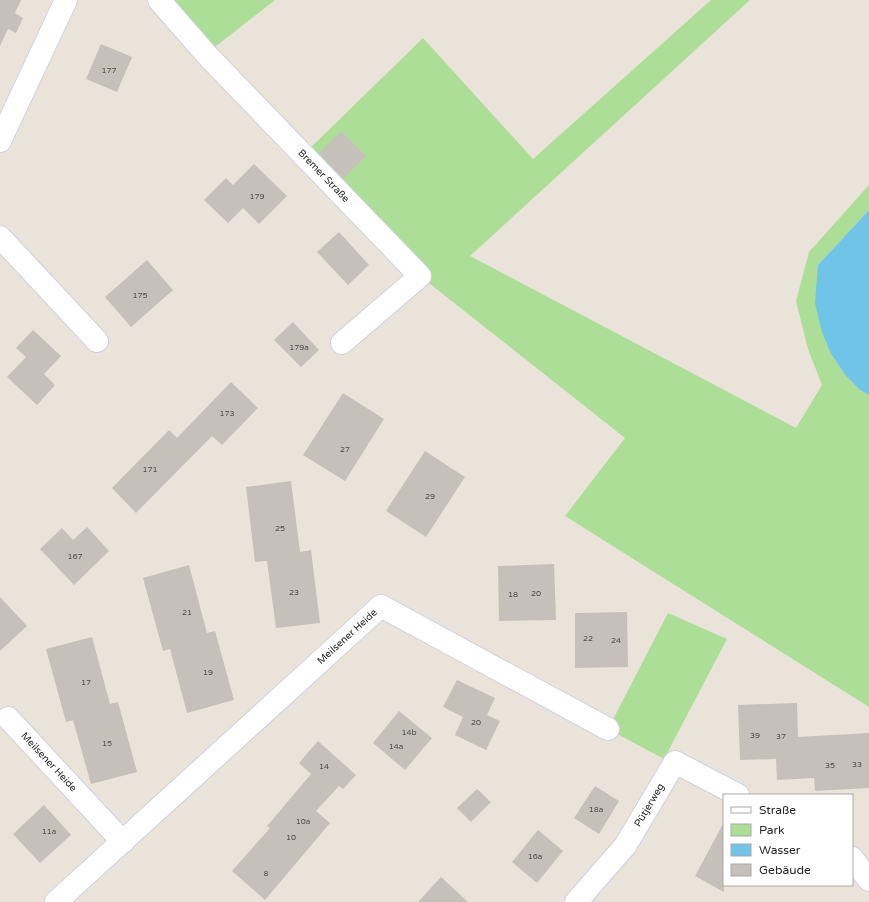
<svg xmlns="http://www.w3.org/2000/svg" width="869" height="902" font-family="'Varela Round',sans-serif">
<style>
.green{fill:#adde97}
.water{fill:#70c4e8}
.building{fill:#c5c0b9}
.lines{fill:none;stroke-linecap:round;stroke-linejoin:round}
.minor-casing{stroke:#cfd1e0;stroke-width:24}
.tertiary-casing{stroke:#cfd1e0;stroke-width:24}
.minor{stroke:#fff;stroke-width:22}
.tertiary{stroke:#fff;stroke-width:22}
.labels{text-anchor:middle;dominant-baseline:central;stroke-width:3;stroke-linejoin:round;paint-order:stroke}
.number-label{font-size:8px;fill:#4e4d4c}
.street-label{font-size:10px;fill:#272727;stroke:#fff}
</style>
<rect width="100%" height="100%" fill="#eae3d9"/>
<path class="green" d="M 159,0 L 275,0 L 206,54 Z
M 711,0 L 750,0 L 470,256 L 796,428 L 822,385 L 808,349 L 796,301 L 809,252 L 869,185 L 869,210 L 818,265 L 831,354 L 846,376 L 860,390 L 869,395 L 869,707 L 565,516 L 625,438 L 420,276 L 303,155 L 423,38 L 533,159 Z
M 668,613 L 727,639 L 664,759 L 608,729 Z"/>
<path class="water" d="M 869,210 L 869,395 L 860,390 L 846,376 L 831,354 L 822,332 L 815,303 L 818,265 Z"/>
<path class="building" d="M 0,0 L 21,0 L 15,13 L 23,18 L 16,33 L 8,29 L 0,46 Z
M 101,44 L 132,57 L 117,92 L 86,79 Z
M 341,131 L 366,156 L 343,179 L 319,153 Z
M 254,164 L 287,196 L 259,224 L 243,208 L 228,223 L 204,200 L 226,178 L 233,185 Z
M 339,232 L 369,265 L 348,285 L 317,252 Z
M 147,260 L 173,290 L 131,327 L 105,297 Z
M 293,322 L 319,350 L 301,367 L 274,340 Z
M 33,330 L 61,356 L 44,374 L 55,385 L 37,405 L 7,377 L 26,357 L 16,348 Z
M 231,382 L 258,408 L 222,445 L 212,436 L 136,513 L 112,488 L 169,430 L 177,438 Z
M 343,393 L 384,419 L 345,481 L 303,455 Z
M 425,451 L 465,477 L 426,537 L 386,511 Z
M 291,481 L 300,552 L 311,550 L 320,623 L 276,628 L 267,561 L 255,562 L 246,487 Z
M 87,527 L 109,551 L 74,585 L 40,549 L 62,528 L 73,540 Z
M 554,564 L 556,620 L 499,621 L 498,566 Z
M 189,565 L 207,633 L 215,631 L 234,700 L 187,713 L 170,649 L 163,651 L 143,578 Z
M 0,597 L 27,626 L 0,651 Z
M 627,612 L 628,667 L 575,668 L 575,613 Z
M 92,637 L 110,704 L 118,702 L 137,772 L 91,784 L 73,720 L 66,722 L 46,649 Z
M 457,680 L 495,698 L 487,715 L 500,721 L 486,750 L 455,735 L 463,717 L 443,707 Z
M 797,703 L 798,737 L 869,733 L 869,788 L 815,791 L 814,778 L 777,780 L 776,759 L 740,760 L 738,705 Z
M 399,711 L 432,738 L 405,770 L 373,743 Z
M 318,741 L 356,775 L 343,789 L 339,786 L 316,811 L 330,823 L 265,900 L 232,871 L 270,828 L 267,826 L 311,774 L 299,763 Z
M 595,786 L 619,801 L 599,834 L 574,818 Z
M 477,789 L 491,802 L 471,822 L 457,808 Z
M 44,805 L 71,835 L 40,863 L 13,834 Z
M 724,822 L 724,892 L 695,876 Z
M 538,830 L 563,851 L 537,883 L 512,862 Z
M 441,877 L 468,902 L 418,902 Z"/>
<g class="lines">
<defs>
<g id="minor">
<path id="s1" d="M 159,0 L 206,54 L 420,276 L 342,343"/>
<path d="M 0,237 L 97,341"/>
<path id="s2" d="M 8,718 L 123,842"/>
<path d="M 852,858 L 869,880"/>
<path id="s3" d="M 56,902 L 381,606 L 608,729"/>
<path id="s4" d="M 576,902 L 625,846 L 675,762 L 738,795"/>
</g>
<path id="tertiary" d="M 0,141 L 66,0"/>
</defs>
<use href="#minor" class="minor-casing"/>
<use href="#tertiary" class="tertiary-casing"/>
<use href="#minor" class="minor"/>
<use href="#tertiary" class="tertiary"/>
</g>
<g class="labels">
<g class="number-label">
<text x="109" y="70">177</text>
<text x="257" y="196">179</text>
<text x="140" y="295">175</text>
<text x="299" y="347">179a</text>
<text x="227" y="413">173</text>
<text x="345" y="449">27</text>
<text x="150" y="469">171</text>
<text x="430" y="496">29</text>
<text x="280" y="528">25</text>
<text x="75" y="556">167</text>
<text x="294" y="592">23</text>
<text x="536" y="593">20</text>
<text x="513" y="594">18</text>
<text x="187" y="612">21</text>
<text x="588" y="638">22</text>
<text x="616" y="640">24</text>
<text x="208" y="672">19</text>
<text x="86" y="682">17</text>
<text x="476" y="722">20</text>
<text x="409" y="732">14b</text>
<text x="755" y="735">39</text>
<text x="781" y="736">37</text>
<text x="107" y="743">15</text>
<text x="396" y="746">14a</text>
<text x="857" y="764">33</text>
<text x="830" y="765">35</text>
<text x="324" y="766">14</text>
<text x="596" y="809">18a</text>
<text x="303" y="821">10a</text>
<text x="49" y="831">11a</text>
<text x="291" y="837">10</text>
<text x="535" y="856">16a</text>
<text x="266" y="873">8</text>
</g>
<g class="street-label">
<text stroke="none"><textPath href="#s1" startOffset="241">Bremer Straße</textPath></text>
<text stroke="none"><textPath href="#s3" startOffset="394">Meilsener Heide</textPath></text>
<text stroke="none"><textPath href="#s2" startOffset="60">Meilsener Heide</textPath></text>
<text stroke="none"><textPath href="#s4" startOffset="122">Pütjerweg</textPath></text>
</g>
</g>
<rect x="723" y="794" width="130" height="92" fill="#ffffff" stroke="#a9a9a9"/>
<rect x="731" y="807" width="20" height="6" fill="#ffffff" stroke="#a9a9a9"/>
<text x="759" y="814" font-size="12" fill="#272727">Straße</text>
<rect x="731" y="824" width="20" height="12" fill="#adde97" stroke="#a9a9a9"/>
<text x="759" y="834" font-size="12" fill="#272727">Park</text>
<rect x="731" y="844" width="20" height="12" fill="#70c4e8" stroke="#a9a9a9"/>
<text x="759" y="854" font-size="12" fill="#272727">Wasser</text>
<rect x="731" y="864" width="20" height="12" fill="#c5c0b9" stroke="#a9a9a9"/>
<text x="759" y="874" font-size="12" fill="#272727">Gebäude</text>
</svg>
